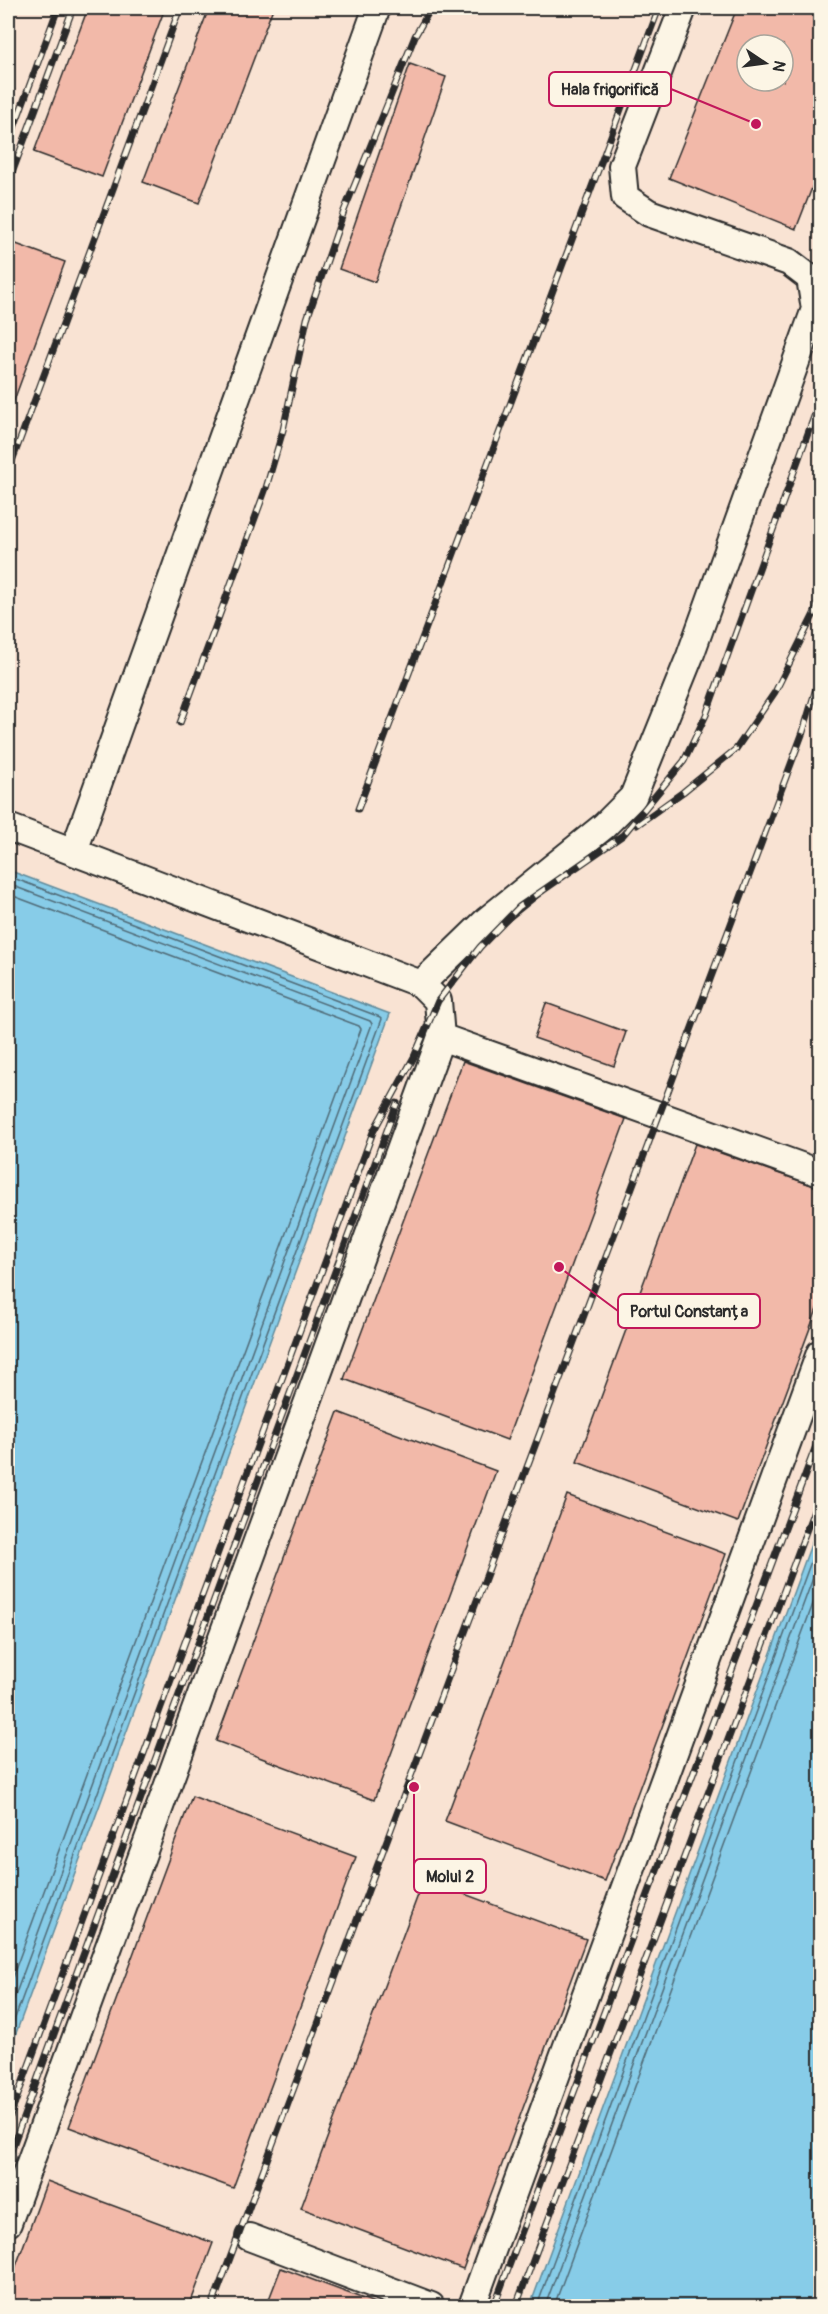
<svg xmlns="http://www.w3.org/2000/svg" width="828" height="2314" font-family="Pangolin,sans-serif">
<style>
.built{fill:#f9e3d3;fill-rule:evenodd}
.water{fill:#87cce8;stroke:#628c9c;stroke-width:1.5}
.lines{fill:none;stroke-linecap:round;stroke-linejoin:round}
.shore{stroke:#506b77;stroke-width:1.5}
.building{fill:#f2b9a9;stroke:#2b2b2b;stroke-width:1.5;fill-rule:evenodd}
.minor-casing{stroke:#2b2b2b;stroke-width:30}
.minor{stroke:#fcf5e5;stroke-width:26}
.rail-casing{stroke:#2b2b2b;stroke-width:7}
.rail{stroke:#fcf5e5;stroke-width:4.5;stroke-dasharray:14;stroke-linecap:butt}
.leader{fill:none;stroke:#c2185b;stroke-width:2}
.callout-dot{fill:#c2185b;stroke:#fcf5e5;stroke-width:2}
.callout{fill:#fcf5e5;stroke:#c2185b;stroke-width:2}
.callout-label{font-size:16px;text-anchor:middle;font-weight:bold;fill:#2b2b2b}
</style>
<rect width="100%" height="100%" fill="#fcf5e5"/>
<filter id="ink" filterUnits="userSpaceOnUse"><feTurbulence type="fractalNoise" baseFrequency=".0167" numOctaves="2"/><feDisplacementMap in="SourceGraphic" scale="12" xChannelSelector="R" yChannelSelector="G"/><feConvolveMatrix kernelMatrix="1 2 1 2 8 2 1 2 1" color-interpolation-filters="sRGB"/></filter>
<g filter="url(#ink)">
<path class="built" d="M 8,8 L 820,8 L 820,1520 L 531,2306 L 8,2306 L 8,2054 L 390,1014 L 8,870 ZM 747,45 L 783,45 L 783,81 L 747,81 Z"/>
<path class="water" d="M 8,870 L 390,1014 L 8,2055 Z
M 820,1520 L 820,2306 L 530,2306 Z"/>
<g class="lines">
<path class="shore" d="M 8,876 L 380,1017 L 382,1019 L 8,2037
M 8,884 L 370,1021 L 372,1024 L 8,2015
M 8,894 L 359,1026 L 361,1029 L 8,1989
M 537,2306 L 820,1537
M 545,2306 L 820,1559
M 554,2306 L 820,1585"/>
</g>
<path class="building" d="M 88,8 L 165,8 L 102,177 L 34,152 Z
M 209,8 L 273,8 L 199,203 L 143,182 Z
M 737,8 L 820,8 L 820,167 L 796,229 L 669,178 ZM 747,45 L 783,45 L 783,81 L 747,81 Z
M 410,64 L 446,77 L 375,282 L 339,269 Z
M 8,241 L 65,262 L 9,414 L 8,414 Z
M 546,1003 L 626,1032 L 614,1066 L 534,1038 Z
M 463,1061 L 626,1119 L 507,1440 L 344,1379 Z
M 695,1144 L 820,1188 L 820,1301 L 738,1522 L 577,1462 Z
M 338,1412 L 496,1471 L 374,1800 L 216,1741 Z
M 567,1495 L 726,1554 L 605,1881 L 445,1821 Z
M 192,1796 L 356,1857 L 233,2188 L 69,2127 Z
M 424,1879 L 586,1939 L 463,2269 L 301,2208 Z
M 47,2181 L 213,2243 L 189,2307 L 8,2307 L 8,2288 Z
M 281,2268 L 380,2305 L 380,2307 L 266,2307 Z"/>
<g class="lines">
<defs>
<path id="minor" d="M 8,827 L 421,984 L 438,1001 L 441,1037 L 820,1173
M 74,851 L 376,10
M 421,984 L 486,921 L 604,826 L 633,797 L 690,656 L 815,309 L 810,278 L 789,262 L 649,213 L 625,197 L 622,166 L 683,8
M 8,2223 L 441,1037
M 249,2237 L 431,2306
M 472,2306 L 820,1353"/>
</defs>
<use href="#minor" class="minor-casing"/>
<use href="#minor" class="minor"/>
<defs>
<path id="rail" d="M 8,144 L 58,8
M 8,184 L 73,8
M 8,472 L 180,8
M 180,723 L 266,488 L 283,430 L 307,319 L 344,211 L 415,36 L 431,8
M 358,809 L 659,8
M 637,825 L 683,792 L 736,749 L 775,692 L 816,610 L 820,596
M 8,2122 L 373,1132 L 414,1057 L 438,1001 L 480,947 L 519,907 L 623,835 L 684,761 L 706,715 L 820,400
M 8,2159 L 397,1103
M 212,2306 L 803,732 L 820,675
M 494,2306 L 820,1435
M 516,2306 L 820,1494"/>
</defs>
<use href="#rail" class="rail-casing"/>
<use href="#rail" class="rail"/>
</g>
</g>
<path class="leader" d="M756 124L671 89M559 1267L618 1311M414 1787L414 1876"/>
<g class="callout-dot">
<circle cx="756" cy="124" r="6"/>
<circle cx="559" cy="1267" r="6"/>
<circle cx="414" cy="1787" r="6"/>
</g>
<g class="callout">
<rect x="549" y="72" width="122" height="34" rx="6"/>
<rect x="618" y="1294" width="142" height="34" rx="6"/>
<rect x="414" y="1859" width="72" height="34" rx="6"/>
</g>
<g class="callout-label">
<text x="610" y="95">Hala frigorifică</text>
<text x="689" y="1317">Portul Constanța</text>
<text x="450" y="1882">Molul 2</text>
</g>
<rect width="828" height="2314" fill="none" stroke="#fcf5e5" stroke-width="30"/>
<rect x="15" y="15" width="798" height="2284" fill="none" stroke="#2b2b2b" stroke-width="2" filter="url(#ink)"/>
<g transform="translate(765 63) rotate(103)"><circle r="28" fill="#fcf5e5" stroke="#a8a49b" stroke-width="1.5"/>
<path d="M0-4.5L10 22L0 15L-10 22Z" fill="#2b2b2b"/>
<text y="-9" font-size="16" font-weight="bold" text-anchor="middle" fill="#2b2b2b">N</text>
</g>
</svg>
